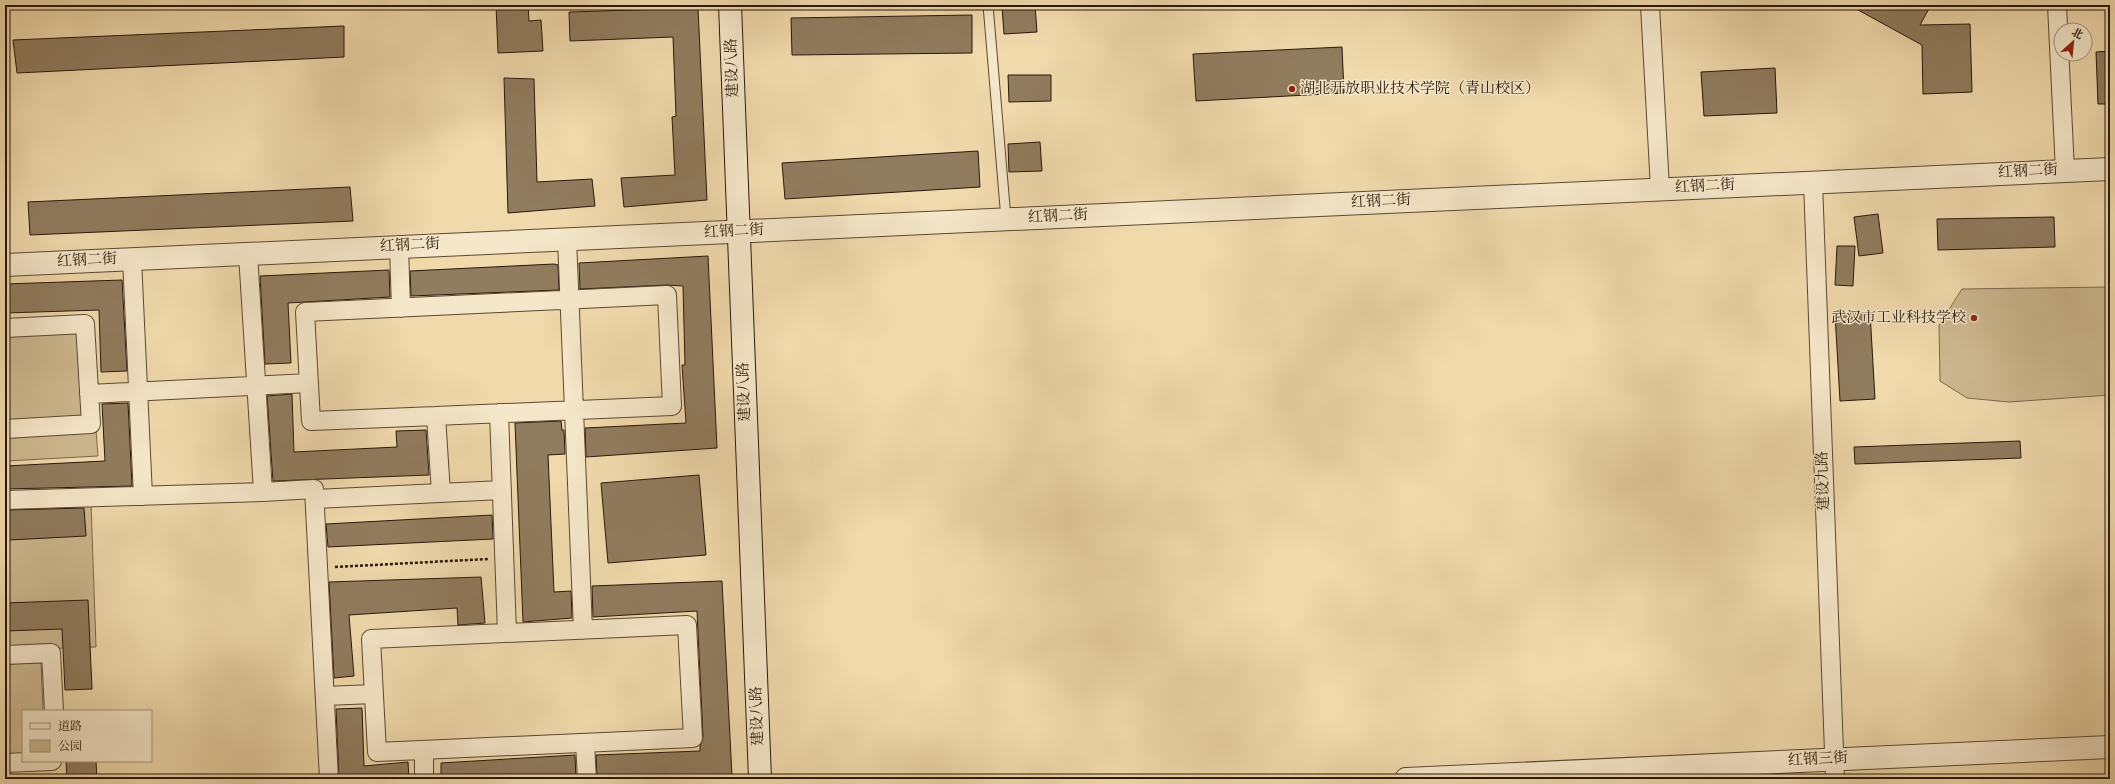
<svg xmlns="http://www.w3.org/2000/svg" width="2115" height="784" font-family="'Sorts Mill Goudy','Noto Serif SC',serif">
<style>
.green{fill:#ceb990;stroke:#7c684d}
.building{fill:#907c5e;stroke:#29170a}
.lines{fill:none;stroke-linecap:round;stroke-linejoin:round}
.service-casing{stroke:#5b4832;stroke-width:11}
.minor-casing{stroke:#5b4832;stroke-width:20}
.tertiary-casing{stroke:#5b4832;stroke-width:24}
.secondary-casing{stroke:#29170a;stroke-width:24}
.path{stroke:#29170a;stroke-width:2.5;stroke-dasharray:3 2;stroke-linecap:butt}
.service{stroke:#f5e7c9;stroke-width:9}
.minor{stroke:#f5e7c9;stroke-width:18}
.tertiary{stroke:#f5e7c9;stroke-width:22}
.secondary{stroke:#f5e7c9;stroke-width:22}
.poi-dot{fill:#8f2418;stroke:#f5e7c9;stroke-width:1.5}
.labels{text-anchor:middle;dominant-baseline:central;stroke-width:3;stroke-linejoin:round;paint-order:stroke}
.street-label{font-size:15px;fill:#29170a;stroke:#f5e7c9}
.poi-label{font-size:15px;fill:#29170a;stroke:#f5e7c9;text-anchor:start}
</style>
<rect width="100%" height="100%" fill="#f0daac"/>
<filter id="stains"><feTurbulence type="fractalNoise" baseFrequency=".005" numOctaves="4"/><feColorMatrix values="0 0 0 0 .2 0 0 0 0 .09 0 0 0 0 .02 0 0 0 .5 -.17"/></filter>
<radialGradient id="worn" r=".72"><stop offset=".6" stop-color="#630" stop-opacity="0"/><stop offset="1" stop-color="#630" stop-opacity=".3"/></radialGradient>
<path class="green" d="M 2110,287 L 2110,395 L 2009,402 L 1967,398 L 1940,381 L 1939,325 L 1962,289 Z
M 80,330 L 84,420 L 5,424 L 5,333 Z
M 96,431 L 98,456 L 6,461 L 5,436 Z
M 91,503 L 96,647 L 5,650 L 5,506 Z
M 41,663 L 43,711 L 23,711 L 23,755 L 5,756 L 5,664 Z"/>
<path class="building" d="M 496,5 L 528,5 L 529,21 L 541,20 L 543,51 L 498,53 Z
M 1035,5 L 1037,32 L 1004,34 L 1002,7 Z
M 1849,5 L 1931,5 L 1920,25 L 1970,24 L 1972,92 L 1923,94 L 1922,45 Z
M 698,8 L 707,200 L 624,207 L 621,178 L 675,175 L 672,117 L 676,116 L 673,37 L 570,41 L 569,12 Z
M 972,15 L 972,53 L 792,55 L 791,18 Z
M 344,26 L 344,57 L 17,73 L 13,40 Z
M 1342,47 L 1344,93 L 1196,101 L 1193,54 Z
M 2110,51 L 2110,104 L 2098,104 L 2096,52 Z
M 1775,68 L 1777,113 L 1704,116 L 1701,72 Z
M 1008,75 L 1051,75 L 1051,101 L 1009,102 Z
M 504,78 L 534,79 L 537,182 L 592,179 L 595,206 L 508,213 Z
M 1040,142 L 1042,171 L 1009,172 L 1008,144 Z
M 978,151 L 980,187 L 785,199 L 782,163 Z
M 350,187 L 353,221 L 30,235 L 28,202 Z
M 1878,214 L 1883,253 L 1859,256 L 1854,217 Z
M 2054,217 L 2055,247 L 1938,250 L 1937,219 Z
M 1837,246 L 1855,246 L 1853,286 L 1835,285 Z
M 708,256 L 717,448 L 586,457 L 585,428 L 686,423 L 682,365 L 685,365 L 683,286 L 667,285 L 580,289 L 579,263 Z
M 554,264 L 558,265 L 559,290 L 411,296 L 410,271 Z
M 389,270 L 390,297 L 288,303 L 291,363 L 265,364 L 260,276 Z
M 122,280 L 127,371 L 101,372 L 99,310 L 5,313 L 5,284 Z
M 1870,312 L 1875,399 L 1840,401 L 1835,314 Z
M 292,394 L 294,452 L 397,447 L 396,431 L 426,430 L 429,475 L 273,481 L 267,396 Z
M 128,403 L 132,486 L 5,489 L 5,466 L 105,461 L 102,404 Z
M 561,421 L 562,430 L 564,430 L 565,454 L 548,455 L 554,592 L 571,591 L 572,618 L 523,622 L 515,423 Z
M 2020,441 L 2021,458 L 1855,464 L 1854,447 Z
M 699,475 L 706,555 L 608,563 L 601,483 Z
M 84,508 L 86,536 L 9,540 L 8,510 Z
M 492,515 L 493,539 L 328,547 L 326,524 Z
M 481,577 L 485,623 L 458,625 L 457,608 L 349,615 L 354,676 L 334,678 L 329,582 Z
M 722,581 L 732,776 L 597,779 L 596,755 L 700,751 L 700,746 L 703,737 L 697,611 L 593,617 L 592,586 Z
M 88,600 L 92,689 L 65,690 L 62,629 L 5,631 L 5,603 Z
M 362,708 L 364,766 L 408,762 L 409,779 L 339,779 L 336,709 Z
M 575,755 L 576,779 L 441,779 L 441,763 Z
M 66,761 L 96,761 L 97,779 L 67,779 Z"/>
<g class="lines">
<defs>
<path id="service" d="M 988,5 L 1006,219"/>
<path id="minor" d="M 1650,5 L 1660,189
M 2057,5 L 2065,171
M 1813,182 L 1835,779
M 567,239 L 583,630
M 399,247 L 401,308
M 248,254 L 263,492 L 314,489 L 329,779
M 132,259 L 143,496
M 5,328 L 85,324 L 91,424 L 5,429
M 89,394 L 309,383
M 499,413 L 507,633
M 436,416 L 672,406 L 667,295 L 305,312 L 311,421 L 436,416 L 441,493
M 315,499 L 502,490
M 5,500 L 263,492
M 687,625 L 693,738 L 377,752 L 371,639 Z
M 5,655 L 51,653 L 54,711
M 325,696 L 374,694
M 585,743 L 587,779
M 424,750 L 424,779
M 5,763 L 52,761"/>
<path id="tertiary" d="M 5,265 L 2110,169
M 1406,779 L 2110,747"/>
<path id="secondary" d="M 730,5 L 760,779"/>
</defs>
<use href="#service" class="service-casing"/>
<use href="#minor" class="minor-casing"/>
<use href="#tertiary" class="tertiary-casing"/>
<use href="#secondary" class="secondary-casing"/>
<path class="path" d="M 335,567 L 488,559"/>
<use href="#service" class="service"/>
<use href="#minor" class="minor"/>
<use href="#tertiary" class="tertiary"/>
<use href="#secondary" class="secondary"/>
</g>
<g class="poi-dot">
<circle cx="1292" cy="89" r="4"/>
<circle cx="1974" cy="318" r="4"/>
</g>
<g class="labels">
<g class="street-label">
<text transform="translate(733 68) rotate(-92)">建设八路</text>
<text transform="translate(2028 172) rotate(-3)">红钢二街</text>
<text transform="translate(1705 187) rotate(-3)">红钢二街</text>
<text transform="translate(1381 202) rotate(-3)">红钢二街</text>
<text transform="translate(1058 217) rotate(-3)">红钢二街</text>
<text transform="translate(734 232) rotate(-3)">红钢二街</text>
<text transform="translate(410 246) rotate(-3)">红钢二街</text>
<text transform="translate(87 261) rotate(-3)">红钢二街</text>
<text transform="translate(745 392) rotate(-92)">建设八路</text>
<text transform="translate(1824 481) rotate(-92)">建设九路</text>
<text transform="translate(758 716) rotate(-92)">建设八路</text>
<text transform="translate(1818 760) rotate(-3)">红钢三街</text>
</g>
<g class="poi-label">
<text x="1300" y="89">湖北开放职业技术学院（青山校区）</text>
<text x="1966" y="318" text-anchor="end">武汉市工业科技学校</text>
</g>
</g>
<rect width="2115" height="784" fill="none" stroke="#f0daac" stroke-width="20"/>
<rect x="6" y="6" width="2103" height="772" fill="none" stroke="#29170a" stroke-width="2"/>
<rect x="10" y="10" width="2095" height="764" fill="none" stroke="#29170a"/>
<rect x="22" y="710" width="130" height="52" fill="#f5e7c9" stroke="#a3947d"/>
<rect x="30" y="723" width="20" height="6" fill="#f5e7c9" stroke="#a3947d"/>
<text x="58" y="730" font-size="12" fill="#29170a">道路</text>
<rect x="30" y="740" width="20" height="12" fill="#ceb990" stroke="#a3947d"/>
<text x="58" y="750" font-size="12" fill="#29170a">公园</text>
<g transform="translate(2073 42) rotate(27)"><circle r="19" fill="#f5e7c9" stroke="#a3947d"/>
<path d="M0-3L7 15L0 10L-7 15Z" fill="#8f2418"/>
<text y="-6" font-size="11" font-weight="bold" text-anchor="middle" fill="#29170a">北</text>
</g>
<rect width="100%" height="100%" filter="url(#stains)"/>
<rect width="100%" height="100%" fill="url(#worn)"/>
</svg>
